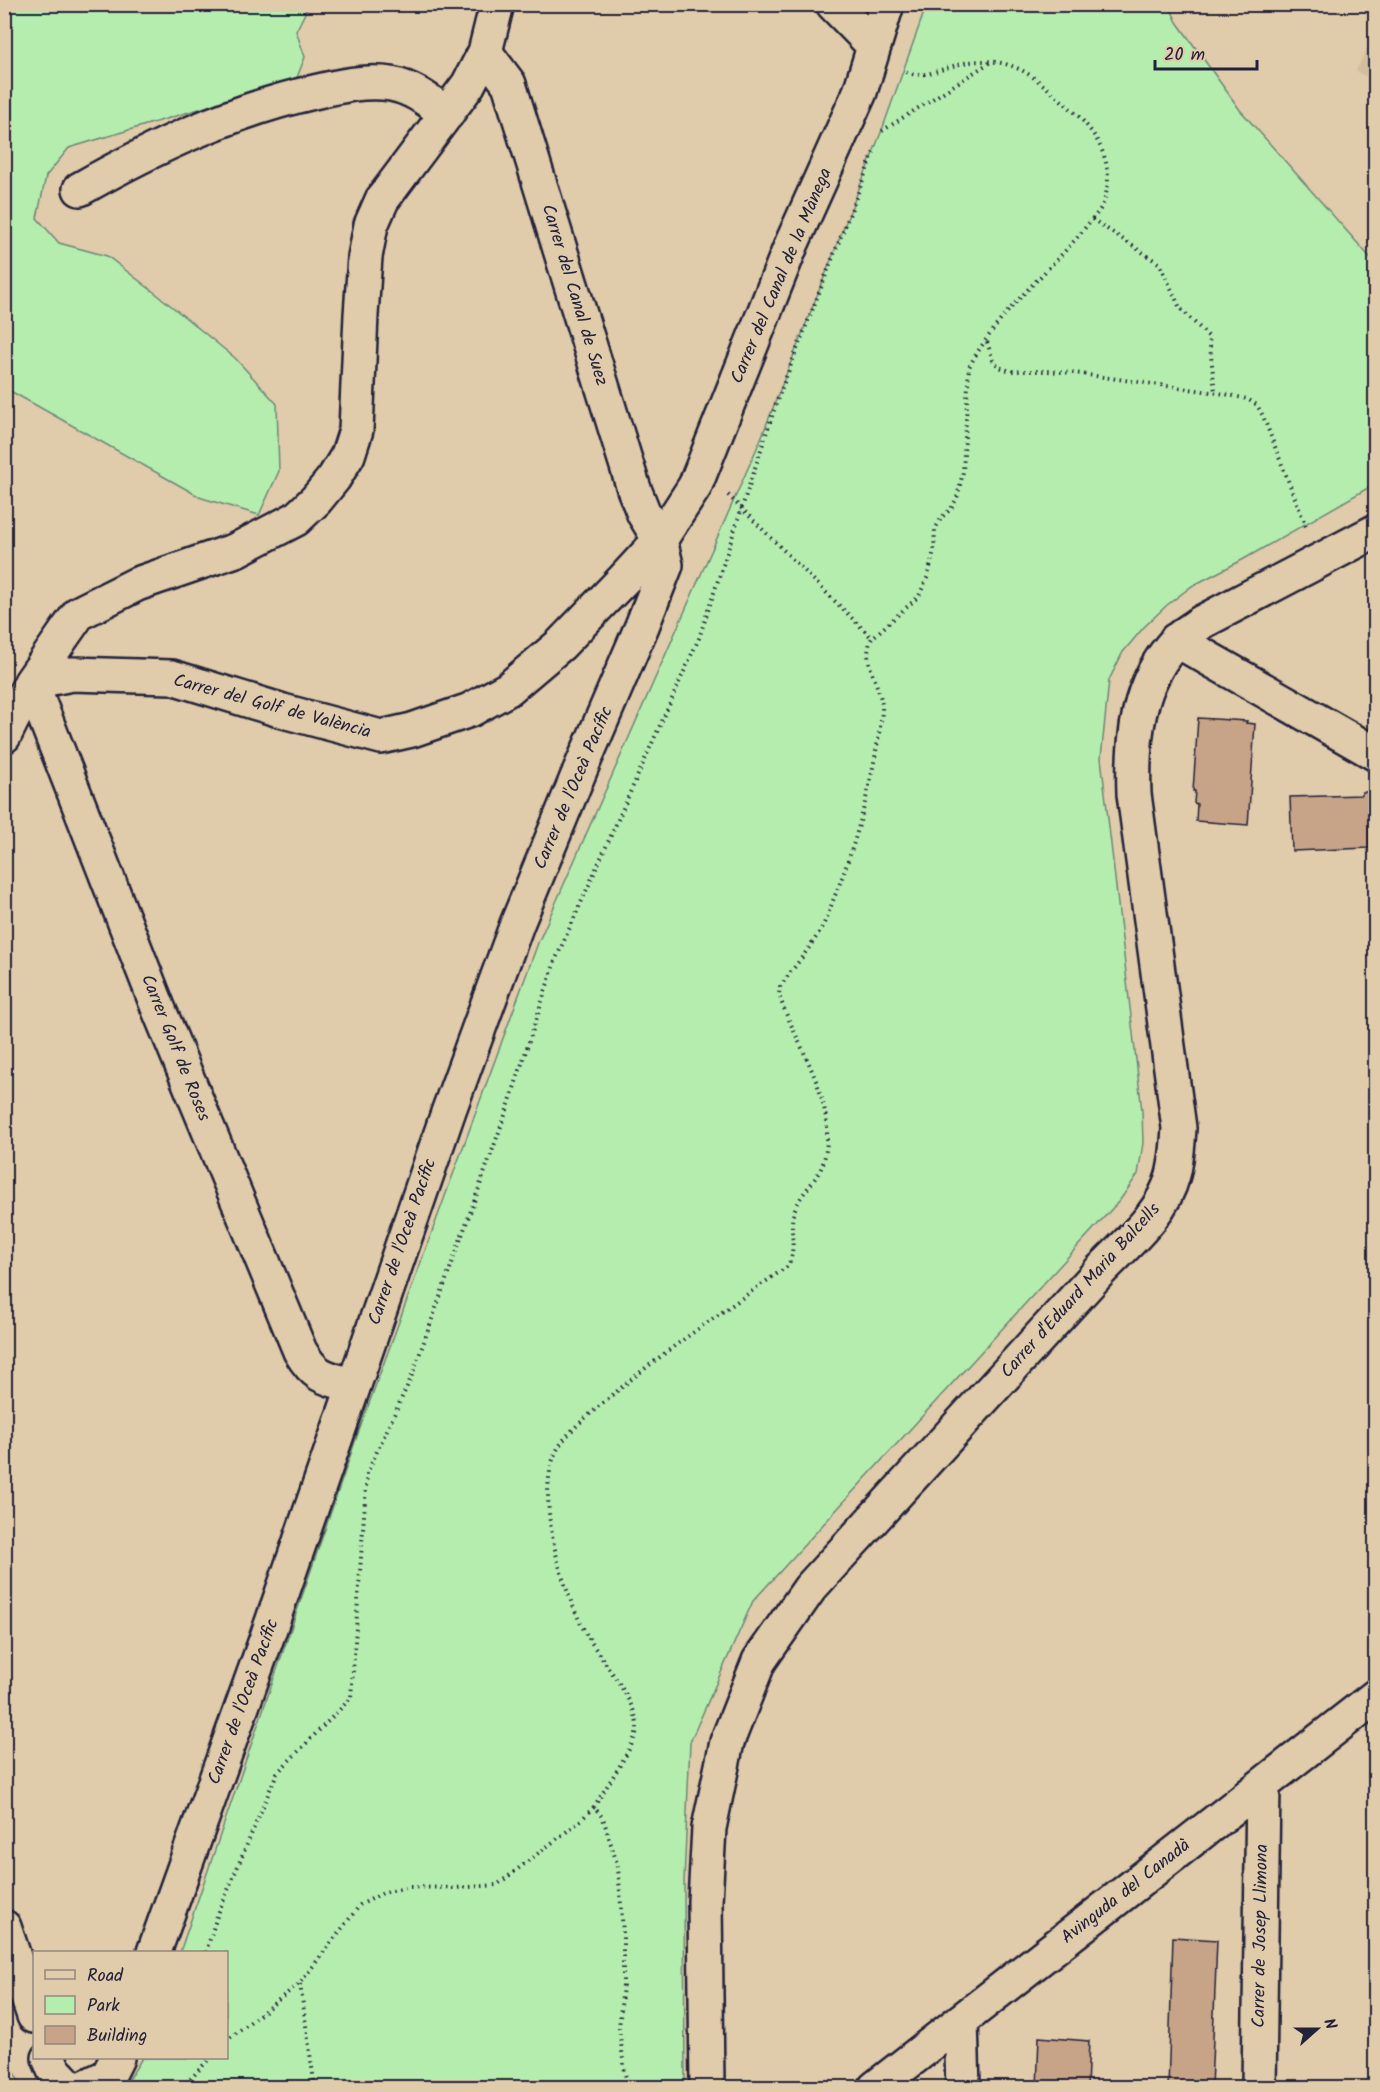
<svg xmlns="http://www.w3.org/2000/svg" width="1380" height="2092" font-family="Kalam,sans-serif">
<style>
.built{fill:#d4bc9e}
.green{fill:#b5edaf;stroke:#6c8875;stroke-width:1.5}
.building{fill:#c7a488;stroke:#22223b;stroke-width:1.5}
.lines{fill:none;stroke-linecap:round;stroke-linejoin:round}
.minor-casing{stroke:#22223b;stroke-width:38}
.path{stroke:#22223b;stroke-width:4;stroke-dasharray:1.5 4.5;stroke-linecap:butt}
.minor{stroke:#e0cbaa;stroke-width:33}
.labels{text-anchor:middle;dominant-baseline:central;stroke-width:6;stroke-linejoin:round;paint-order:stroke}
.street-label{font-size:18px;fill:#22223b;stroke:#e0cbaa}
</style>
<rect width="100%" height="100%" fill="#e0cbaa"/>
<filter id="ink" filterUnits="userSpaceOnUse"><feTurbulence type="fractalNoise" baseFrequency=".0167" numOctaves="2"/><feDisplacementMap in="SourceGraphic" scale="12" xChannelSelector="R" yChannelSelector="G"/><feConvolveMatrix kernelMatrix="1 2 1 2 8 2 1 2 1" color-interpolation-filters="sRGB"/></filter>
<g filter="url(#ink)">
<path class="built" d="M 1375,33 L 1375,82 L 1356,71 Z"/>
<path class="green" d="M 927,4 L 1169,5 L 1177,22 L 1240,110 L 1375,263 L 1375,484 L 1244,559 L 1192,586 L 1167,605 L 1144,627 L 1123,652 L 1109,680 L 1101,758 L 1142,1111 L 1143,1143 L 1138,1174 L 1120,1200 L 753,1601 L 690,1742 L 684,1881 L 685,2087 L 124,2087 L 142,2058 L 226,2058 L 226,1952 L 180,1952 L 356,1439 L 538,943 L 760,441 L 882,130 Z
M 5,5 L 309,5 L 296,31 L 305,57 L 296,80 L 69,148 L 46,176 L 37,218 L 59,243 L 107,256 L 159,296 L 235,358 L 277,404 L 279,471 L 259,515 L 202,498 L 5,388 Z
M 4,2055 L 22,2087 L 5,2087 Z"/>
<path class="building" d="M 1198,718 L 1247,721 L 1246,723 L 1255,724 L 1248,825 L 1196,821 L 1197,804 L 1194,803 L 1195,791 L 1193,791 Z
M 1362,792 L 1370,792 L 1371,798 L 1376,800 L 1376,828 L 1369,828 L 1369,848 L 1292,851 L 1290,797 L 1362,795 Z
M 1173,1937 L 1217,1940 L 1211,2088 L 1168,2088 Z
M 1039,2037 L 1089,2041 L 1087,2088 L 1037,2088 Z"/>
<g class="lines">
<defs>
<path id="minor" d="M 833,4 L 874,46
M 80,189 C 154,147 231,111 314,92 C 339,86 366,80 391,84 C 413,88 429,101 447,114
M 1176,640 L 1376,754
M 31,682 L 72,674 L 172,677 L 283,711 L 381,737 L 412,730 L 470,710 L 508,689 L 560,645 L 624,579 L 660,540 L 695,486 L 792,243 L 860,92 L 887,4
M 31,682 L 157,1005 L 300,1351 C 315,1377 325,1378 353,1385
M 4,736 L 31,682 L 79,613 L 137,584 L 236,550 L 296,519 L 316,500 L 334,478 L 348,455 L 356,430 L 361,315 L 365,257 L 371,225 L 382,200 L 468,85 L 485,52 L 497,4
M 4,1927 L 34,2016
M 154,1952 L 267,1637 L 449,1110 L 517,924 L 581,768 L 642,626 L 666,565 L 660,540 L 644,514 L 634,489 L 509,84 L 485,52
M 961,2021 L 963,2088
M 49,2058 L 54,2070 L 71,2088
M 83,2088 L 108,2076 L 117,2058
M 707,2088 L 705,1901 L 709,1828 L 727,1742 L 759,1661 L 810,1588 L 1101,1270 C 1128,1242 1163,1214 1173,1175 C 1177,1160 1178,1144 1179,1128 L 1134,794 C 1132,740 1137,683 1176,641 C 1183,634 1194,628 1202,622 L 1376,531
M 875,2088 L 1376,1696
M 1259,2088 L 1263,1785"/>
</defs>
<use href="#minor" class="minor-casing"/>
<path class="path" d="M 882,131 L 992,61
M 1092,219 L 1160,264 L 1180,308 L 1209,337 L 1215,392
M 987,342 L 993,360 L 999,367 L 1010,371 L 1047,371 L 1074,373 L 1225,394 L 1247,399 L 1257,405 L 1263,416 L 1307,529
M 728,495 L 872,638
M 594,1807 C 603,1791 637,1743 637,1728 C 638,1702 601,1660 588,1637 C 563,1595 530,1489 560,1445 C 573,1426 592,1413 609,1398 C 666,1349 727,1309 788,1266 C 798,1244 788,1230 794,1212 C 800,1192 819,1180 824,1160 C 839,1101 797,1048 779,995 L 780,987 C 793,968 808,951 820,931 C 826,921 830,909 834,898 C 857,843 875,771 882,712 C 884,688 859,661 872,638 L 919,596 L 928,576 L 934,550 L 935,529 L 942,517 L 951,509 L 957,498 L 963,472 L 969,367 C 986,335 1013,304 1039,278 C 1056,260 1073,244 1088,224 C 1092,219 1099,212 1102,206 C 1118,169 1099,134 1071,109 C 1056,96 1039,79 1021,70 C 1003,61 984,59 964,63 C 943,67 924,81 903,71
M 206,1952 L 217,1916 L 277,1773 L 351,1698 L 367,1473 L 411,1378 L 509,1104 L 555,961 L 699,638 L 778,398 L 875,149
M 300,1984 L 315,2088
M 226,2041 L 300,1983 L 360,1905 L 383,1893 L 410,1887 L 455,1888 L 497,1885 L 579,1822 L 594,1807 L 603,1818 L 618,1867 L 623,1931 L 623,1985 L 619,2028 L 625,2074 L 629,2088
M 182,2088 L 210,2058"/>
<use href="#minor" class="minor"/>
</g>
</g>
<g class="labels">
<g class="street-label">
<text transform="translate(782 276) rotate(-67)">Carrer del Canal de la Mànega</text>
<text transform="translate(574 295) rotate(73)">Carrer del Canal de Suez</text>
<text transform="translate(272 707) rotate(15)">Carrer del Golf de València</text>
<text transform="translate(574 788) rotate(-67)">Carrer de l'Oceà Pacífic</text>
<text transform="translate(175 1048) rotate(68)">Carrer Golf de Roses</text>
<text transform="translate(403 1242) rotate(-71)">Carrer de l'Oceà Pacífic</text>
<text transform="translate(1081 1291) rotate(-48)">Carrer d'Eduard Maria Balcells</text>
<text transform="translate(244 1702) rotate(-70)">Carrer de l'Oceà Pacífic</text>
<text transform="translate(1126 1892) rotate(-38)">Avinguda del Canadà</text>
<text transform="translate(1261 1936) rotate(-89)">Carrer de Josep Llimona</text>
</g>
</g>
<rect width="1380" height="2092" fill="none" stroke="#e0cbaa" stroke-width="24"/>
<rect x="12" y="12" width="1356" height="2068" fill="none" stroke="#22223b" stroke-width="2" filter="url(#ink)"/>
<rect x="33" y="1951" width="195" height="108" fill="#e0cbaa" stroke="#94877e" stroke-width="1.5"/>
<rect x="45" y="1970" width="30" height="9" fill="#e0cbaa" stroke="#94877e" stroke-width="1.5"/>
<text x="87" y="1981" font-size="18" fill="#22223b">Road</text>
<rect x="45" y="1996" width="30" height="18" fill="#b5edaf" stroke="#94877e" stroke-width="1.5"/>
<text x="87" y="2011" font-size="18" fill="#22223b">Park</text>
<rect x="45" y="2026" width="30" height="18" fill="#c7a488" stroke="#94877e" stroke-width="1.5"/>
<text x="87" y="2041" font-size="18" fill="#22223b">Building</text>
<g transform="translate(1317 2029) rotate(69)" stroke="#e0cbaa" stroke-width="4.5" paint-order="stroke">
<path d="M0-4.5L10 22L0 15L-10 22Z" fill="#22223b"/>
<text y="-9" font-size="16" font-weight="bold" text-anchor="middle" fill="#22223b">N</text>
</g>
<path d="M1155 60v9h102v-9" fill="none" stroke="#22223b" stroke-width="3"/>
<text x="1164" y="60" font-size="18" fill="#22223b" stroke="#e0cbaa" stroke-width="4.5" paint-order="stroke">20 m</text>
</svg>
